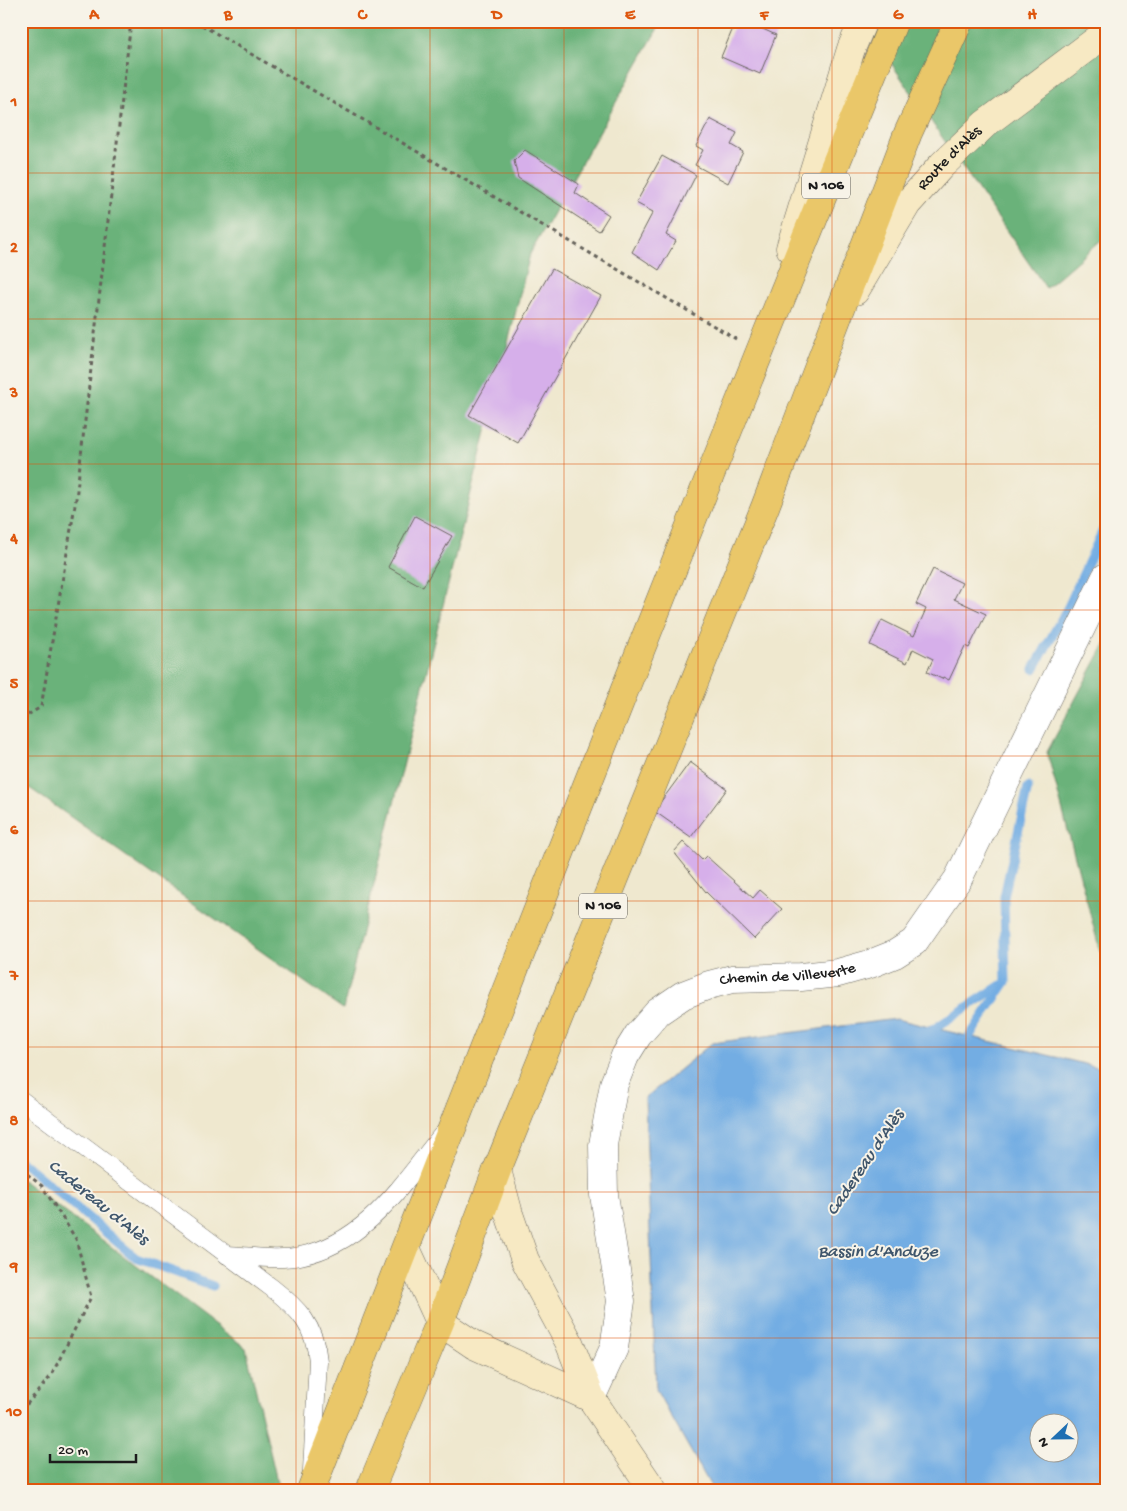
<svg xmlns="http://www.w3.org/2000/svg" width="1127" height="1511" font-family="'Gochi Hand',sans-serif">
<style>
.forest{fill:#6ab27a;stroke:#43674b}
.water{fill:#73ade3;stroke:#486480;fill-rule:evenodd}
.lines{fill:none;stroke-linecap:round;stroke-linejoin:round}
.stream{stroke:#73ade3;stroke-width:9}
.building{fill:#d6afea}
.service-casing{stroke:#66635b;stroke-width:19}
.minor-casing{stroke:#66635b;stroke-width:29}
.secondary-casing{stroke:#66635b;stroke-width:29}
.primary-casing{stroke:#66635b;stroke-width:29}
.path{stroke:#66635b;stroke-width:3;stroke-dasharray:4 4;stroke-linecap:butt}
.service{stroke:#fff;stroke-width:18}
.minor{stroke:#fff;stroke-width:28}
.secondary{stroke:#f7e9c3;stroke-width:28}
.primary{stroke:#eac769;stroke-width:28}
.grid{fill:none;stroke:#de560d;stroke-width:1;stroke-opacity:0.55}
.labels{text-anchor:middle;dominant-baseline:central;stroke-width:4;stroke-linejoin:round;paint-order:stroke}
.shield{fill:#f7f3e8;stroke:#5e5c59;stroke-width:1}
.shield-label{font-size:15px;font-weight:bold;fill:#1c1c1c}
.street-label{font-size:16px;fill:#1c1c1c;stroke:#f7f3e8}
.water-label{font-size:18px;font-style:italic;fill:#3f566c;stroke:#f7f3e8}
.neatline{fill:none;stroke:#de560d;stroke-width:2}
.grid-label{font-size:16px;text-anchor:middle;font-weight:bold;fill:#de560d}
</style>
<rect width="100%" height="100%" fill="#f7f3e8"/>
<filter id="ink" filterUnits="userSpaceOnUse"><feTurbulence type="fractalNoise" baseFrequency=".02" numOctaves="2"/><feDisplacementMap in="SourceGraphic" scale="10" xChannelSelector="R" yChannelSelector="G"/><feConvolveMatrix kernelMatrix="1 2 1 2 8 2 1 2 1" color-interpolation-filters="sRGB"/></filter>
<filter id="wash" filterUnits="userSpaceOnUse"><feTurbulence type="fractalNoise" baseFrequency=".0096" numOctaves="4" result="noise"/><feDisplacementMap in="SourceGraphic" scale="20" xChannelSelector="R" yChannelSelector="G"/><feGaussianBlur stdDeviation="1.12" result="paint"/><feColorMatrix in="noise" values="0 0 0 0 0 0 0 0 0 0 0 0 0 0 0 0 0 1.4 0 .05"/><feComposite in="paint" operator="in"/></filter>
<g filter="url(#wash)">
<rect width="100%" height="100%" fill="#efe8cf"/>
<path class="forest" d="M 21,21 L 662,21 L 530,254 L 343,1009 L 21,782 Z
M 862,21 L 1106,21 L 1106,236 L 1046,288 Z
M 1106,642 L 1106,953 L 1100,951 L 1047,752 Z
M 21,1179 L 246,1348 L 279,1490 L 21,1490 Z"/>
<path class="water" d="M 896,1019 L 1106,1069 L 1106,1490 L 713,1490 L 656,1390 L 645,1098 L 712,1043 ZM 1040,1424 L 1070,1424 L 1070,1454 L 1040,1454 Z"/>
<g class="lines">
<path class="stream" d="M 1034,669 L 1068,607 L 1106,523
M 926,1034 L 1001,985
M 963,1046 L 1006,982 L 1004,897 L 1028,787
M 21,1161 L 136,1258 L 213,1286"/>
</g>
<g id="blocks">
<path class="building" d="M 736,21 L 745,21 L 776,35 L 760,74 L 721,57 Z
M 710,119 L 737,133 L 731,145 L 743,152 L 728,183 L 695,165 L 703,150 L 696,146 Z
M 525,150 L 579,184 L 575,193 L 609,215 L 599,231 L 518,178 L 514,161 Z
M 662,156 L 696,175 L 666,235 L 676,241 L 659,270 L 632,252 L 653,212 L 636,203 Z
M 552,269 L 601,296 L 518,443 L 469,415 Z
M 415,516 L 452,536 L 423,587 L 388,567 Z
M 933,569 L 962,583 L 954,599 L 986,614 L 969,648 L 965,646 L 949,680 L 943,677 L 942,679 L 927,672 L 933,659 L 913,649 L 907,663 L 870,645 L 882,620 L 914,636 L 926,609 L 916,604 Z
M 690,762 L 727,789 L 691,837 L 654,811 Z
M 683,842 L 702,860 L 706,856 L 753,898 L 760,890 L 782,909 L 754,939 L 706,892 L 677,856 L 674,852 Z"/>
</g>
</g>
<g filter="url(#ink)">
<use href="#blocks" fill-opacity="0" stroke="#66635b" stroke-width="1"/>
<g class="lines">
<defs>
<path id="service" d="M 21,1100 L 272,1288 C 299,1309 315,1326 318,1361 L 312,1470
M 227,1255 C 251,1256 277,1261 300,1256 C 366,1243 402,1184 442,1135"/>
<g id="minor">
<path id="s1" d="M 591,1398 L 614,1348 L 621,1301 L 604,1195 L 603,1145 L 614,1084 L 625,1056 L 638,1035 L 658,1012 L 683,995 L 709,985 L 732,979 L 801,977 L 838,973 L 870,964 L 895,954 L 914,942 L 958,879 L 1106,577"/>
</g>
<g id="secondary">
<path d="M 790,248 L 851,49 L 863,21"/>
<path id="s2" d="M 855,291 L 907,204 L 942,165 L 985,124 L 1106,33"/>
<path d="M 497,1170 L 509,1214 L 525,1260 L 569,1342 L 591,1398 L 653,1490"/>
<path d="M 406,1248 L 440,1322 L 474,1345 L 591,1398"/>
</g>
<path id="primary" d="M 311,1490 C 502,999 694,509 894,21
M 370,1490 L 440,1322 L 497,1170 L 765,507 L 908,133 L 959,21"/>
</defs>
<use href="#service" class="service-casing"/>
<use href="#minor" class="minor-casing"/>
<use href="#secondary" class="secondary-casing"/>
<use href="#primary" class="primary-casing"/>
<path class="path" d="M 195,21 L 736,339
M 21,719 L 41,707 L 76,499 L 131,21
M 21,1169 L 42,1186 L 76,1239 L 91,1297 L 51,1376 L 21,1411"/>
<use href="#service" class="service"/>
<use href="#minor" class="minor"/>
<use href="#secondary" class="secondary"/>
<use href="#primary" class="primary"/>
</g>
</g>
<path class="grid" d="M 162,21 L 162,1490M 296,21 L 296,1490M 430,21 L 430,1490M 564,21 L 564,1490M 698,21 L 698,1490M 832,21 L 832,1490M 966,21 L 966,1490M 21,173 L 1106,173M 21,319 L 1106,319M 21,464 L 1106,464M 21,610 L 1106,610M 21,756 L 1106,756M 21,901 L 1106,901M 21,1047 L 1106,1047M 21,1192 L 1106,1192M 21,1338 L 1106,1338"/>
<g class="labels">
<g class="shield">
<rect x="802" y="173.5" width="48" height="25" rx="4"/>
<rect x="579" y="893.5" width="48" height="25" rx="4"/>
</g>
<g class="shield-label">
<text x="826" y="186">N 106</text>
<text x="603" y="906">N 106</text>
</g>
<g class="street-label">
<text stroke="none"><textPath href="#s2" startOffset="164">Route d'Alès</textPath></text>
<text stroke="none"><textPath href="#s1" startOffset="545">Chemin de Villeverte</textPath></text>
</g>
<g class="water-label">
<text transform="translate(866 1163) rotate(-56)">Cadereau d'Alès</text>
<text transform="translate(98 1203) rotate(39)">Cadereau d'Alès</text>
<text x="878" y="1252">Bassin d'Anduze</text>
</g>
</g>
<rect width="1127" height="1511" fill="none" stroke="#f7f3e8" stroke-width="55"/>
<g transform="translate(1054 1438) rotate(248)"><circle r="24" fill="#f7f3e8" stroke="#9f9d96"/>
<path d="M0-4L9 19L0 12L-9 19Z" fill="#1f6fb2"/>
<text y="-8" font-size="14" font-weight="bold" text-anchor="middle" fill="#1c1c1c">N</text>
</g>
<path d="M50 1454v8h86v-8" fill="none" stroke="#1c1c1c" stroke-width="2.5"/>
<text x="58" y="1454" font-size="15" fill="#1c1c1c" stroke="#f7f3e8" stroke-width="4" paint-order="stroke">20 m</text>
<rect x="28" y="28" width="1072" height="1456" class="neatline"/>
<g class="grid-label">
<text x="94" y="19">A</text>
<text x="228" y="19">B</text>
<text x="362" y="19">C</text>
<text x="497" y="19">D</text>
<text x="630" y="19">E</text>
<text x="764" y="19">F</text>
<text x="898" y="19">G</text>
<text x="1032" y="19">H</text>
<text x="14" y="106">1</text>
<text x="14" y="252">2</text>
<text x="14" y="397">3</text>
<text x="14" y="543">4</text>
<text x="14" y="688">5</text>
<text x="14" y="834">6</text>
<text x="14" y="980">7</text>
<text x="14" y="1125">8</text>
<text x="14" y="1271">9</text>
<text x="14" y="1416">10</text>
</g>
</svg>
